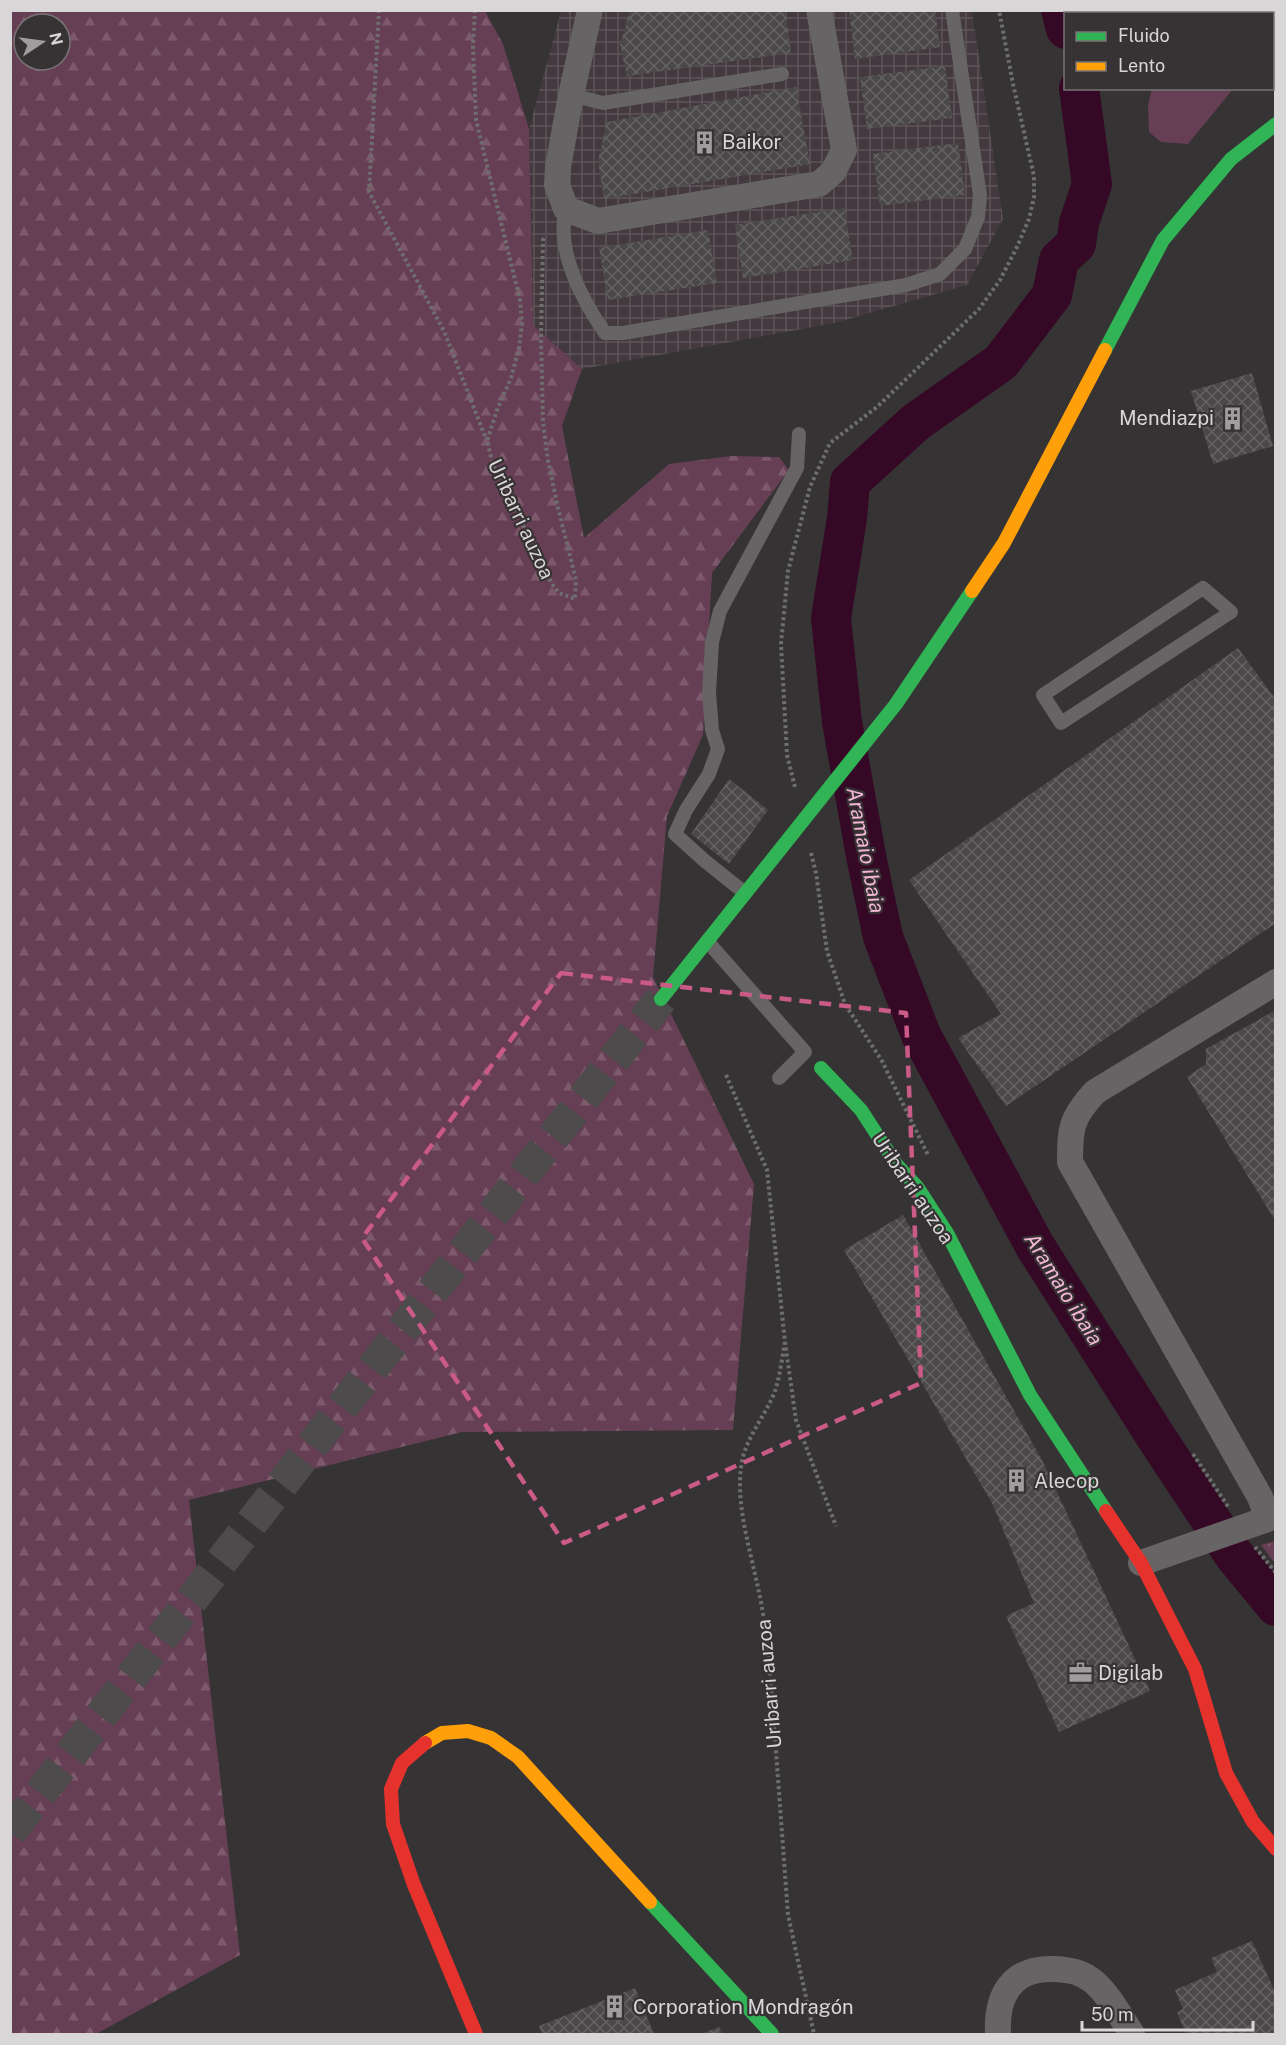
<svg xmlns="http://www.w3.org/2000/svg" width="1286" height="2045" font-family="'Public Sans',sans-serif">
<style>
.industrial{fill:url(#industrial-grid)}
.grass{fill:url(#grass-dots)}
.forest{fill:url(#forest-firs);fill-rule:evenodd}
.pitch{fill:#673f54}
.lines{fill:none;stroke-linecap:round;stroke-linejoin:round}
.river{stroke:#350925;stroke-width:40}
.building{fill:url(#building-cross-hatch)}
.secondary-tunnel{stroke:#4e4b4c;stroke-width:33;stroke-dasharray:33 16;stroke-linecap:butt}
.path{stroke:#6f6e6e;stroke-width:4;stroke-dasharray:3 3;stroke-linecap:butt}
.lane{stroke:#666464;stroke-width:14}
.street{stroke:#666464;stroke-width:26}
.fast{stroke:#30b455;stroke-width:14}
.slow{stroke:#ff9f0a;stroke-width:14}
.jam{stroke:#e5322d;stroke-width:14}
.marked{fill:none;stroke:#ca5a86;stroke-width:4.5;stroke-dasharray:12 8;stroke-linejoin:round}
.labels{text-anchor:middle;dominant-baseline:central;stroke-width:4.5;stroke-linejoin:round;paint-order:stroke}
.poi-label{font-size:20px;fill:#d9d6d7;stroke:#373234;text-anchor:start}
.street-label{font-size:20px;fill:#d9d6d7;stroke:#373234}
.water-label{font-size:21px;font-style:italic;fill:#f4b7d5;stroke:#373234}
</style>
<defs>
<pattern id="industrial-grid" width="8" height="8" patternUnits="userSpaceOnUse" patternTransform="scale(1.5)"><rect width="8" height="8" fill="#43393e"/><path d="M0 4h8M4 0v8" fill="none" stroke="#5e5559"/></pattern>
<pattern id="grass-dots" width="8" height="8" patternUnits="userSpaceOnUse" patternTransform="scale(1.5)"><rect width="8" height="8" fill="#673f54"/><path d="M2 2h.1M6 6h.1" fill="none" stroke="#7c5a6c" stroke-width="1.8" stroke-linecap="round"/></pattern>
<pattern id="forest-firs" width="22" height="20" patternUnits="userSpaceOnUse" patternTransform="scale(1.5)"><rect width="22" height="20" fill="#673f54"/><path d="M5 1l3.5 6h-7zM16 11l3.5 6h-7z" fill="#7c5a6c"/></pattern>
<pattern id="building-cross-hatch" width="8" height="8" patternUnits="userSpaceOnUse" patternTransform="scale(1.5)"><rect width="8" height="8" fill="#4a4848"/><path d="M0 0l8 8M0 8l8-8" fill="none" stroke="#646262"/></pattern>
</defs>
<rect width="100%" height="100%" fill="#363334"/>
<path class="industrial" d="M 561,11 L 972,11 L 1003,219 L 967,285 L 835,323 L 582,369 L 533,325 L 529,129 Z"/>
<path class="grass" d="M 1275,1541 L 1276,1541 L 1275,1563 L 1261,1545 Z"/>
<path class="forest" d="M 11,11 L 485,11 L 503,44 L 529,129 L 533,325 L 582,369 L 562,426 L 584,538 L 669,464 L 731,456 L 779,457 L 789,470 L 712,573 L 703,735 L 667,816 L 653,977 L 754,1184 L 733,1430 L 462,1432 L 189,1500 L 240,1955 L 96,2034 L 11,2034 ZM 24,24 L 60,24 L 60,60 L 24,60 Z"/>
<path class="pitch" d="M 1172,11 L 1275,11 L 1275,47 L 1273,48 L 1272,14 L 1172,13 Z
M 1152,89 L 1152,88 L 1233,89 L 1188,144 L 1161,142 L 1149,132 L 1148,105 Z"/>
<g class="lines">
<path class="river" d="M 1061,10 L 1066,29
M 1079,88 L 1092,184 L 1079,223 L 1076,244 L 1059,260 L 1052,295 L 1001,362 L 916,422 L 850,482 L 847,518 L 831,618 L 842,722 L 867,861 L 883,937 L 921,1035 L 1035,1246 L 1156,1437 L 1234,1555 L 1276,1606"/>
</g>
<path class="building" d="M 630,10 L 785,10 L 791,53 L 627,76 L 620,45 Z
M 849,10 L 935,10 L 940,47 L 855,59 Z
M 945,66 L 952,118 L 867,129 L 860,77 Z
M 796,87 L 810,164 L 604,199 L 598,161 L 607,122 Z
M 958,143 L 965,195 L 880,206 L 873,154 Z
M 844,208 L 853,260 L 743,278 L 735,225 Z
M 708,230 L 717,283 L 608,300 L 599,248 Z
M 1252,373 L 1273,446 L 1213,464 L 1191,391 Z
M 1238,648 L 1276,700 L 1276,923 L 1006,1106 L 958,1038 L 1001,1014 L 909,880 Z
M 729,779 L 768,810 L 729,864 L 691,834 Z
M 1276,1010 L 1276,1222 L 1187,1077 L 1206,1064 L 1206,1049 Z
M 903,1215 L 1042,1460 L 1150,1691 L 1059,1732 L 1006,1616 L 1034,1603 L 992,1503 L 844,1250 Z
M 1252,1941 L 1276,1994 L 1276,2034 L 1186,2034 L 1177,2012 L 1183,2009 L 1175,1990 L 1217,1972 L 1211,1958 Z
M 635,1988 L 654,2034 L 542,2034 L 539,2026 Z
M 719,2027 L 722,2034 L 701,2034 Z"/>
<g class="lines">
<path class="secondary-tunnel" d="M 10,1832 L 661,999"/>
<path class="path" d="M 379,10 L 369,192 L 444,331 L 486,439
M 475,10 L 473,47 L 476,120 L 520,300 L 522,324 L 519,348 L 511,378 L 497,410 L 487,441 L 493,465 L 552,584 L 559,593 L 575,599 L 576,580 L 558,508 L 548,461 L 543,422 L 541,336 L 543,240 L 546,236
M 795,787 L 787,755 L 781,644 L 788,571 L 810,487 L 830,443 L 877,407 L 979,309 L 1000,280 L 1017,247 L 1029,219 L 1034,197 L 1034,176 L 1013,84 L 999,10
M 811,853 L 816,873 L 827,951 L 845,1004 L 882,1061 L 928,1155
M 726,1075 L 767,1170 L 785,1342 L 796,1420 L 836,1526
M 785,1342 C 782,1358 780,1376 775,1391 C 766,1415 747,1436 742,1461 C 735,1500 748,1541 756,1579 C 762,1604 766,1630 769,1656 L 788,1915 L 814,2034
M 1193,1454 L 1229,1508
M 1255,1547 L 1276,1573"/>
<path class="lane" d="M 571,95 L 603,103 L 782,74
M 566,209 C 555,249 582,300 605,333 L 623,333 L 906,285 L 940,274 L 965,249 L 978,217 L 980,195 L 952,10
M 1203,588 L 1231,612 L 1061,723 L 1043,695 Z
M 745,893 L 705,861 L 675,834 L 686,810 L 709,774 L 718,749 L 712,730 L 709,693 L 712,642 L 720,611 L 797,468 L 799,434
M 707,941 L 805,1052 L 779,1078"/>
<path class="street" d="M 590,10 L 571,95 L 558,167 L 557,185 L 566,209 L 598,221 L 819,184 L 833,172 L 844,150 L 819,10
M 1268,1518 L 1260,1497 L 1070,1162 C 1070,1128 1071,1118 1095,1092 L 1276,982
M 1141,1563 L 1276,1516
M 998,2034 C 996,1995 1012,1967 1055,1969 C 1071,1970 1082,1972 1094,1982 C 1110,1996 1120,2016 1132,2034"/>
<path class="fast" d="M 1105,350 L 1163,240 L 1231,159 L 1276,124
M 661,999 L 896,704 L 972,591
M 821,1068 L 861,1110 L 896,1164 L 918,1188 L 947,1233 L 1030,1395 L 1106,1511
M 650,1902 L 772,2034"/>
<path class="slow" d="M 972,591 L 1004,543 L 1105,350
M 425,1743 L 442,1733 L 468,1731 L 491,1738 L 518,1757 L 650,1902"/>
<path class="jam" d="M 1106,1511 L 1141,1563 L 1195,1669 L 1226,1773 L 1253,1822 L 1276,1849
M 425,1743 L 402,1763 L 391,1789 L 393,1824 L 414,1885 L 476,2034"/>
</g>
<path class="marked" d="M 561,973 L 906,1013 L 921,1383 L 564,1543 L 362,1238 Z"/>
<defs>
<symbol id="building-bare" viewBox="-9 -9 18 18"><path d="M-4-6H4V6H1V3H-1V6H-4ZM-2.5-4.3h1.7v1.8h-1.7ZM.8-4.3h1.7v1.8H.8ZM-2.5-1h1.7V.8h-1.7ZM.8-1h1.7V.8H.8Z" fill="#a09d9e" stroke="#373234" stroke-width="2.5" paint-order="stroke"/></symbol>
<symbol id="office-bare" viewBox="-9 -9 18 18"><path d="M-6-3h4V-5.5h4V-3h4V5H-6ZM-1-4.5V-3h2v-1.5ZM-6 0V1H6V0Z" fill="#a09d9e" stroke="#373234" stroke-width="2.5" paint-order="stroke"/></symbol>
</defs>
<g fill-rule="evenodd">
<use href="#building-bare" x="688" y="126" width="33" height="33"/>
<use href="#building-bare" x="1216" y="402" width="33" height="33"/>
<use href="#building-bare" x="1000" y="1464" width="33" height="33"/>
<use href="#office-bare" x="1064" y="1656" width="33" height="33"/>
<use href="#building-bare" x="598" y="1990" width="33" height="33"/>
</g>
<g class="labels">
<g class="poi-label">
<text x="722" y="142">Baikor</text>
<text x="1214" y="418" text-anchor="end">Mendiazpi</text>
<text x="1034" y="1481">Alecop</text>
<text x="1098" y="1673">Digilab</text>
<text x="633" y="2007">Corporation Mondragón</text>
</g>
<g class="street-label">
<text transform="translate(521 519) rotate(65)">Uribarri auzoa</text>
<text transform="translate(913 1188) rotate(56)">Uribarri auzoa</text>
<text transform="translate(769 1684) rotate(-95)">Uribarri auzoa</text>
</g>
<g class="water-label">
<text transform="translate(866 850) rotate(79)">Aramaio ibaia</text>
<text transform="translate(1064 1289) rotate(58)">Aramaio ibaia</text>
</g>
</g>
<rect width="1286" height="2045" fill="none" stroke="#d9d6d7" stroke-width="24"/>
<rect x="1064" y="12" width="210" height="78" fill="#373234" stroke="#787475" stroke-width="1.5"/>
<rect x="1076" y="32" width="30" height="9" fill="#30b455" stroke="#787475" stroke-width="1.5"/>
<text x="1118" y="42" font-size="18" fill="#d9d6d7">Fluido</text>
<rect x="1076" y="62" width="30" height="9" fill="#ff9f0a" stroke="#787475" stroke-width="1.5"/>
<text x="1118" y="72" font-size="18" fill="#d9d6d7">Lento</text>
<g transform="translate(42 42) rotate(77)"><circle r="28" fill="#373234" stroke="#787475" stroke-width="1.5"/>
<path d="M0-4.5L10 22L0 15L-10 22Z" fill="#a09d9e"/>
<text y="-9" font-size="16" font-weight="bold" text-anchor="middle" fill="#d9d6d7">N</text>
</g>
<path d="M1082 2021v9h171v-9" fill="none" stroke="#d9d6d7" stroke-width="3"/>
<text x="1091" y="2021" font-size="18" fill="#d9d6d7" stroke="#373234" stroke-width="4.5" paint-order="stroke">50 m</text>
</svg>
